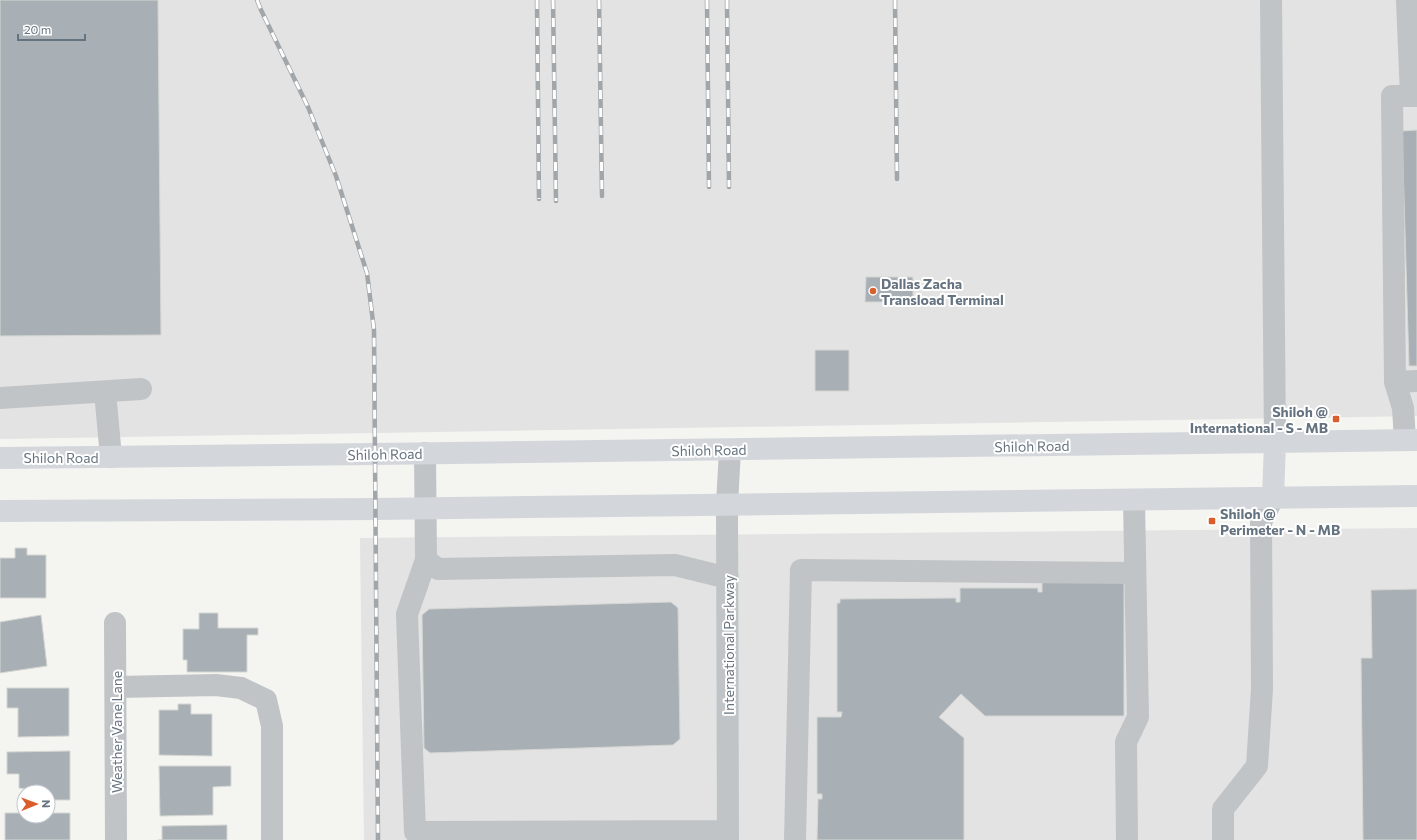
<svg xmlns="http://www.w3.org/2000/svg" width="1417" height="840" font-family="Commissioner,sans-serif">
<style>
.built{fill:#e2e3e2}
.building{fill:#a9b0b5;stroke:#d5d6d3}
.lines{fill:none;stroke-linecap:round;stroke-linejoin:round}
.minor{stroke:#c0c4c7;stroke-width:22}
.major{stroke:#d3d7db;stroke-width:22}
.rail-casing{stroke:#a1a6ab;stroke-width:4.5}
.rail{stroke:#fff;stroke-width:3;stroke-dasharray:9;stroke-linecap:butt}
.poi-dot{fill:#d95e2c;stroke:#fff;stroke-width:1.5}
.labels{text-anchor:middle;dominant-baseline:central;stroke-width:4;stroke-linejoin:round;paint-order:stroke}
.poi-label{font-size:14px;font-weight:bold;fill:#657380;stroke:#fff;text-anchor:start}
.street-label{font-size:14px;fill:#657380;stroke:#fff}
</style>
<rect width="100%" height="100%" fill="#f4f4f1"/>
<path class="built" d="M 0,0 L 1417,0 L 1417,416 L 0,439 Z
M 1417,528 L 1417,840 L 364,840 L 360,538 Z"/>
<path class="building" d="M 0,0 L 158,0 L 161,335 L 0,336 Z
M 1417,130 L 1417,366 L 1409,366 L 1402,131 Z
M 866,277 L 913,277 L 913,302 L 865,302 Z
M 815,350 L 849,350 L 849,391 L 815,391 Z
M 15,548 L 27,548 L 27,555 L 46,555 L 46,598 L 0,598 L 0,558 L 15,558 Z
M 1042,580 L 1124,580 L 1124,716 L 985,716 L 961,694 L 939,717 L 964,738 L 964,840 L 817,840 L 818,799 L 822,799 L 822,794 L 817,794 L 817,717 L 841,717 L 842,712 L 837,712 L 837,603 L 840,603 L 840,599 L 956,598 L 956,602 L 960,602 L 960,588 L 1038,588 L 1038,592 L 1042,592 Z
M 1417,589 L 1417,840 L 1363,840 L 1361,658 L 1372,658 L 1371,590 Z
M 671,602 L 678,608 L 680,739 L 673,745 L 430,753 L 424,748 L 422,615 L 429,609 Z
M 199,613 L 218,613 L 218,628 L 258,628 L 258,635 L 247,635 L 247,672 L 187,672 L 187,660 L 183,660 L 183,629 L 199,629 Z
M 41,615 L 47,666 L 0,673 L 0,622 Z
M 7,688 L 69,688 L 69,736 L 18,737 L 18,708 L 7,708 Z
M 178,704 L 191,704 L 191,714 L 212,714 L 212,756 L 159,755 L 159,710 L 178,710 Z
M 70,751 L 70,800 L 48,800 L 48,792 L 24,792 L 24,800 L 21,800 L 21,792 L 27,791 L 27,789 L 19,788 L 19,774 L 7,774 L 7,752 Z
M 159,766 L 231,766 L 231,786 L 213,787 L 213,815 L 160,816 Z
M 5,813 L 24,813 L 24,816 L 48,816 L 48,813 L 70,813 L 70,840 L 5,840 Z
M 227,825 L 227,840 L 158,840 L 162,840 L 162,826 Z"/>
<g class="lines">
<path class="minor" d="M 1271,0 L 1275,443
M 1407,0 L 1411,96
M 1395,382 L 1417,381
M 105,392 L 111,457
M 0,398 L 141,389
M 1405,440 L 1403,408 L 1395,382 L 1392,96 L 1417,96
M 425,453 L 426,560 L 438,569 L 675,565 L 728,578
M 426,560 L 407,614 L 415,832 L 728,831
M 115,623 L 116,840
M 116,687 L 216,685 L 241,688 L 266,700 L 272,726 L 272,840
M 728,840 L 727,504 L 730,450
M 795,840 L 801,570 L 1135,573
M 1127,840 L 1126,742 L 1138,717 L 1134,500
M 1223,840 L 1223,809 L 1257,766 L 1262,689 L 1261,522 L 1273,498"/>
<path class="major" d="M 0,458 L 375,454 L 1417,440
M 1273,498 L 1275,443
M 0,511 L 376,509 L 1417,496"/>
<defs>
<path id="rail" d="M 257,0 L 261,10 L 308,107 L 336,176 L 367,273 L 374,330 L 378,840
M 537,0 L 539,199
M 553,0 L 556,201
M 599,0 L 602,196
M 707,0 L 709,187
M 727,0 L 729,187
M 895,0 L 897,179"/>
</defs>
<use href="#rail" class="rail-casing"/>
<use href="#rail" class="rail"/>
</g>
<g class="poi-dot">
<circle cx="873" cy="291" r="4"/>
<rect x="1332" y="415" width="8" height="8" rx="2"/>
<rect x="1208" y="517" width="8" height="8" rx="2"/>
</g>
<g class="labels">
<g class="poi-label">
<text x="881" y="283">Dallas Zacha<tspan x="881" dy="16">Transload Terminal</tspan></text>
<text x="1328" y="411" text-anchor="end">Shiloh @<tspan x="1328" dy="16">International - S - MB</tspan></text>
<text x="1220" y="513">Shiloh @<tspan x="1220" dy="16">Perimeter - N - MB</tspan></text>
</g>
<g class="street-label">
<text transform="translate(1032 446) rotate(-1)">Shiloh Road</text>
<text transform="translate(709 450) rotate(-1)">Shiloh Road</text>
<text transform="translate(385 454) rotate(-1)">Shiloh Road</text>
<text x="61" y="457">Shiloh Road</text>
<text transform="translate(728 645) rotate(-90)">International Parkway</text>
<text transform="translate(116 732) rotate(-90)">Weather Vane Lane</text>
</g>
</g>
<g transform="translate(36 804) rotate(89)"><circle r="19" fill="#ffffff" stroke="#c1c7cc"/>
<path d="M0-3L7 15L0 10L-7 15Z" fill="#d95e2c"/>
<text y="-6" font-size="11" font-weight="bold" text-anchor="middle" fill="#657380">N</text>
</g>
<path d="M18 34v6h67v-6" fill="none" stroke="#657380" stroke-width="2"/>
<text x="24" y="34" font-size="12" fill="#657380" stroke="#ffffff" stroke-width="3" paint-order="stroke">20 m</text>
</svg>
